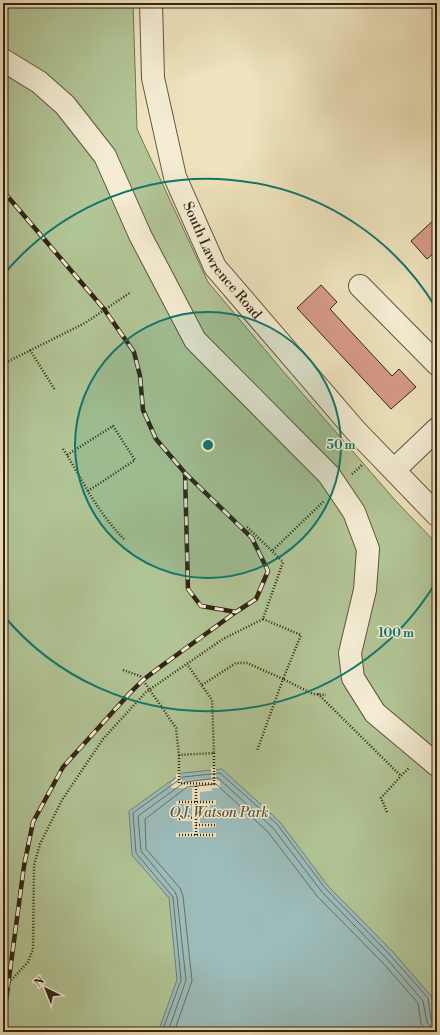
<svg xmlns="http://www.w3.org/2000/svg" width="440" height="1035" font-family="'Libre Bodoni',serif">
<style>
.green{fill:#b2c596;stroke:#727454}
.water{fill:#9cbcba;stroke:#717f77}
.pier{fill:#eee3bd}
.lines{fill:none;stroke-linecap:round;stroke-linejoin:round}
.shore{stroke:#667066;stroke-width:1}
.building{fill:#d69a86;stroke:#312413}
.minor-casing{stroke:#60543e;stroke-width:24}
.path{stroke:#312413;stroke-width:2.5;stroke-dasharray:1 2;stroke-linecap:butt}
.minor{stroke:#f4edd4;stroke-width:22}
.rail-casing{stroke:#312413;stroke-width:4.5}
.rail{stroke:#f4edd4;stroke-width:3;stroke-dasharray:9;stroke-linecap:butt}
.ring{fill:none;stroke:#0f766e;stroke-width:2}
.labels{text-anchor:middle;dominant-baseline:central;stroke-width:3;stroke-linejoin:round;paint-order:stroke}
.street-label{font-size:14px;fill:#312413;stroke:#f4edd4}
.park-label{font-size:14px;font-style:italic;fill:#58543a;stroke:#f4edd4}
.centre{fill:#0f766e;stroke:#f4edd4;stroke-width:2}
.ring-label{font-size:12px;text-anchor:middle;font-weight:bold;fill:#0f766e;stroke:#f4edd4;stroke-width:3;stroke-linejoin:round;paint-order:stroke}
</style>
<rect width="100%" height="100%" fill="#eee3bd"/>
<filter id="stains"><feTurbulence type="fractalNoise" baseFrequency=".005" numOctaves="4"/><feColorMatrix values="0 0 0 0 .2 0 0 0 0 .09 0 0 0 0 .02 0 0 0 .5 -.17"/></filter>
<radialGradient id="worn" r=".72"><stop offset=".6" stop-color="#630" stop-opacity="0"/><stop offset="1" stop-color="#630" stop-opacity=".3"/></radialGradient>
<path class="green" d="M 3,3 L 133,3 L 137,129 L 208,282 L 282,370 L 395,500 L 437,544 L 437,1032 L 3,1032 Z"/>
<path class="water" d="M 222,769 L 280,822 L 328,886 L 394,953 L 432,997 L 437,1032 L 158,1032 L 177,980 L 169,898 L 132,855 L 129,811 L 182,773 Z"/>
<path class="pier" d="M 216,767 L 216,778 L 217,779 L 217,781 L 220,781 L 220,788 L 212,788 L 212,791 L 200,792 L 200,801 L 216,800 L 216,805 L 200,805 L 200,813 L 216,814 L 216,817 L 200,818 L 200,823 L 216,823 L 216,827 L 199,828 L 199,833 L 216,833 L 216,837 L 176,837 L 176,833 L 193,832 L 192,821 L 177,821 L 177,816 L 192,816 L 192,804 L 176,804 L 176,801 L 192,800 L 192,788 L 171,788 L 172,782 L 174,781 L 175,779 L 176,779 L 176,774 L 180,771 L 180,778 L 182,778 L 182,781 L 210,780 L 211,778 L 211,768 Z"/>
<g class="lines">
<path class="shore" d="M 162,1032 L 181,980 L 173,897 L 136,853 L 133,813 L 183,777 L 220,773 L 277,824 L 325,888 L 391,956 L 428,998 L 431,1020 L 434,1022 L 437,1023
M 168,1032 L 186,980 L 177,897 L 175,892 L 141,851 L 138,816 L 185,782 L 218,778 L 273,828 L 322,892 L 387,959 L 423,1001 L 427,1022 L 431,1027 L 437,1028
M 174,1032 L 192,981 L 183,896 L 180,888 L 146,849 L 145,819 L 187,787 L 216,784 L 268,832 L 317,896 L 383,963 L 418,1003 L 421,1024 L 429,1032"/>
</g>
<path class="building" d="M 437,217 L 437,250 L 427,259 L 411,241 Z
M 321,285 L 337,302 L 330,309 L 392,376 L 399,369 L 416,387 L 391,409 L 297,308 Z"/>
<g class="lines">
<defs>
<g id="minor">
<path id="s1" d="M 151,3 L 153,78 L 175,177 L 215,267 L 355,430 L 437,515"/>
<path d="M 3,60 L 39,82 L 65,105 L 105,156 L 140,235 L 195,340 L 329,475 L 354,512 L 368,549 L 365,590 L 350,653 L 353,678 L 375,713 L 437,765"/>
<path d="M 360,286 L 437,364"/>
<path d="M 394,470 L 437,429"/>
</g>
</defs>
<use href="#minor" class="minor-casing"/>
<path class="path" d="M 264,3 L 437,4
M 30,350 L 55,390
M 3,364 L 85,323 L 131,292
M 63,449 L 67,455
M 352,474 L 362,465
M 88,491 L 67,455 L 113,426 L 135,460 L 88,491 C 97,507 111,526 124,539
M 247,527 L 272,551 L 324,501
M 263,619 L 301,635 L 283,679 L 313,694 L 326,695
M 123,670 L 140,676 L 143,680 L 176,728 L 179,755 L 214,753 L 212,700 L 187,664
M 202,685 L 236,663 L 247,663 L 283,679 L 257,751
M 318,694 L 401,776 L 409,768
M 179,755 L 179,783 L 214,784 L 214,753
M 179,802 L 215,802
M 387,812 L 381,798 L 401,776
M 179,819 L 215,815
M 196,825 L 215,825
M 179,835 L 214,835
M 196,835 L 196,784
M 3,989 L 28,962 L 33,949 L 34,865 L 40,844 L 62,800 L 103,739 L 146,692 L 223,639 L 263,619 L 283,562 L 272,551"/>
<use href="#minor" class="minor"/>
<defs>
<path id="rail" d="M 3,191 L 104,309 L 134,352 L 140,376 L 143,410 L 156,439 L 185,473 L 252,538 L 268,571 L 256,599 L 236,612 L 201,606 L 188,589 L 185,473
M 3,1023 L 24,866 L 33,822 L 63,767 L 129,694 L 143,680 L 160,667 L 236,612"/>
</defs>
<use href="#rail" class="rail-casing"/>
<use href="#rail" class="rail"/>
</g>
<circle cx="208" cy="445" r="133" fill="#0f766e" fill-opacity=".12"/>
<g class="ring">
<circle cx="208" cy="445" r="133"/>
<path d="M436 582A266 266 0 0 1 4 616M4 274A266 266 0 0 1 436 308"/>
</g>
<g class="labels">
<g class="street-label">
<text stroke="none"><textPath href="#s1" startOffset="273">South Lawrence Road</textPath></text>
</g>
<g class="park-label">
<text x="219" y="813">O.J. Watson Park</text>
</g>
</g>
<circle cx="208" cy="445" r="6" class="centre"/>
<g class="ring-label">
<text x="341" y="449">50 m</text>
<text x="396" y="637">100 m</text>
</g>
<rect width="440" height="1035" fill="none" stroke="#eee3bd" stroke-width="16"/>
<rect x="4" y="4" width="432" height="1027" fill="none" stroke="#312413" stroke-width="2"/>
<rect x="8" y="8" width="424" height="1019" fill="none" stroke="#312413"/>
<g transform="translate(46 989) rotate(317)" stroke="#f4edd4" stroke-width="3" paint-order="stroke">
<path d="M0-3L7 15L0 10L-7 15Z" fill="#312413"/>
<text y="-6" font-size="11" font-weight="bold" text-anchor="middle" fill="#312413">N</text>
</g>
<rect width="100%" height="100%" filter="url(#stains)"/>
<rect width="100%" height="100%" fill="url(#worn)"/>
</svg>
